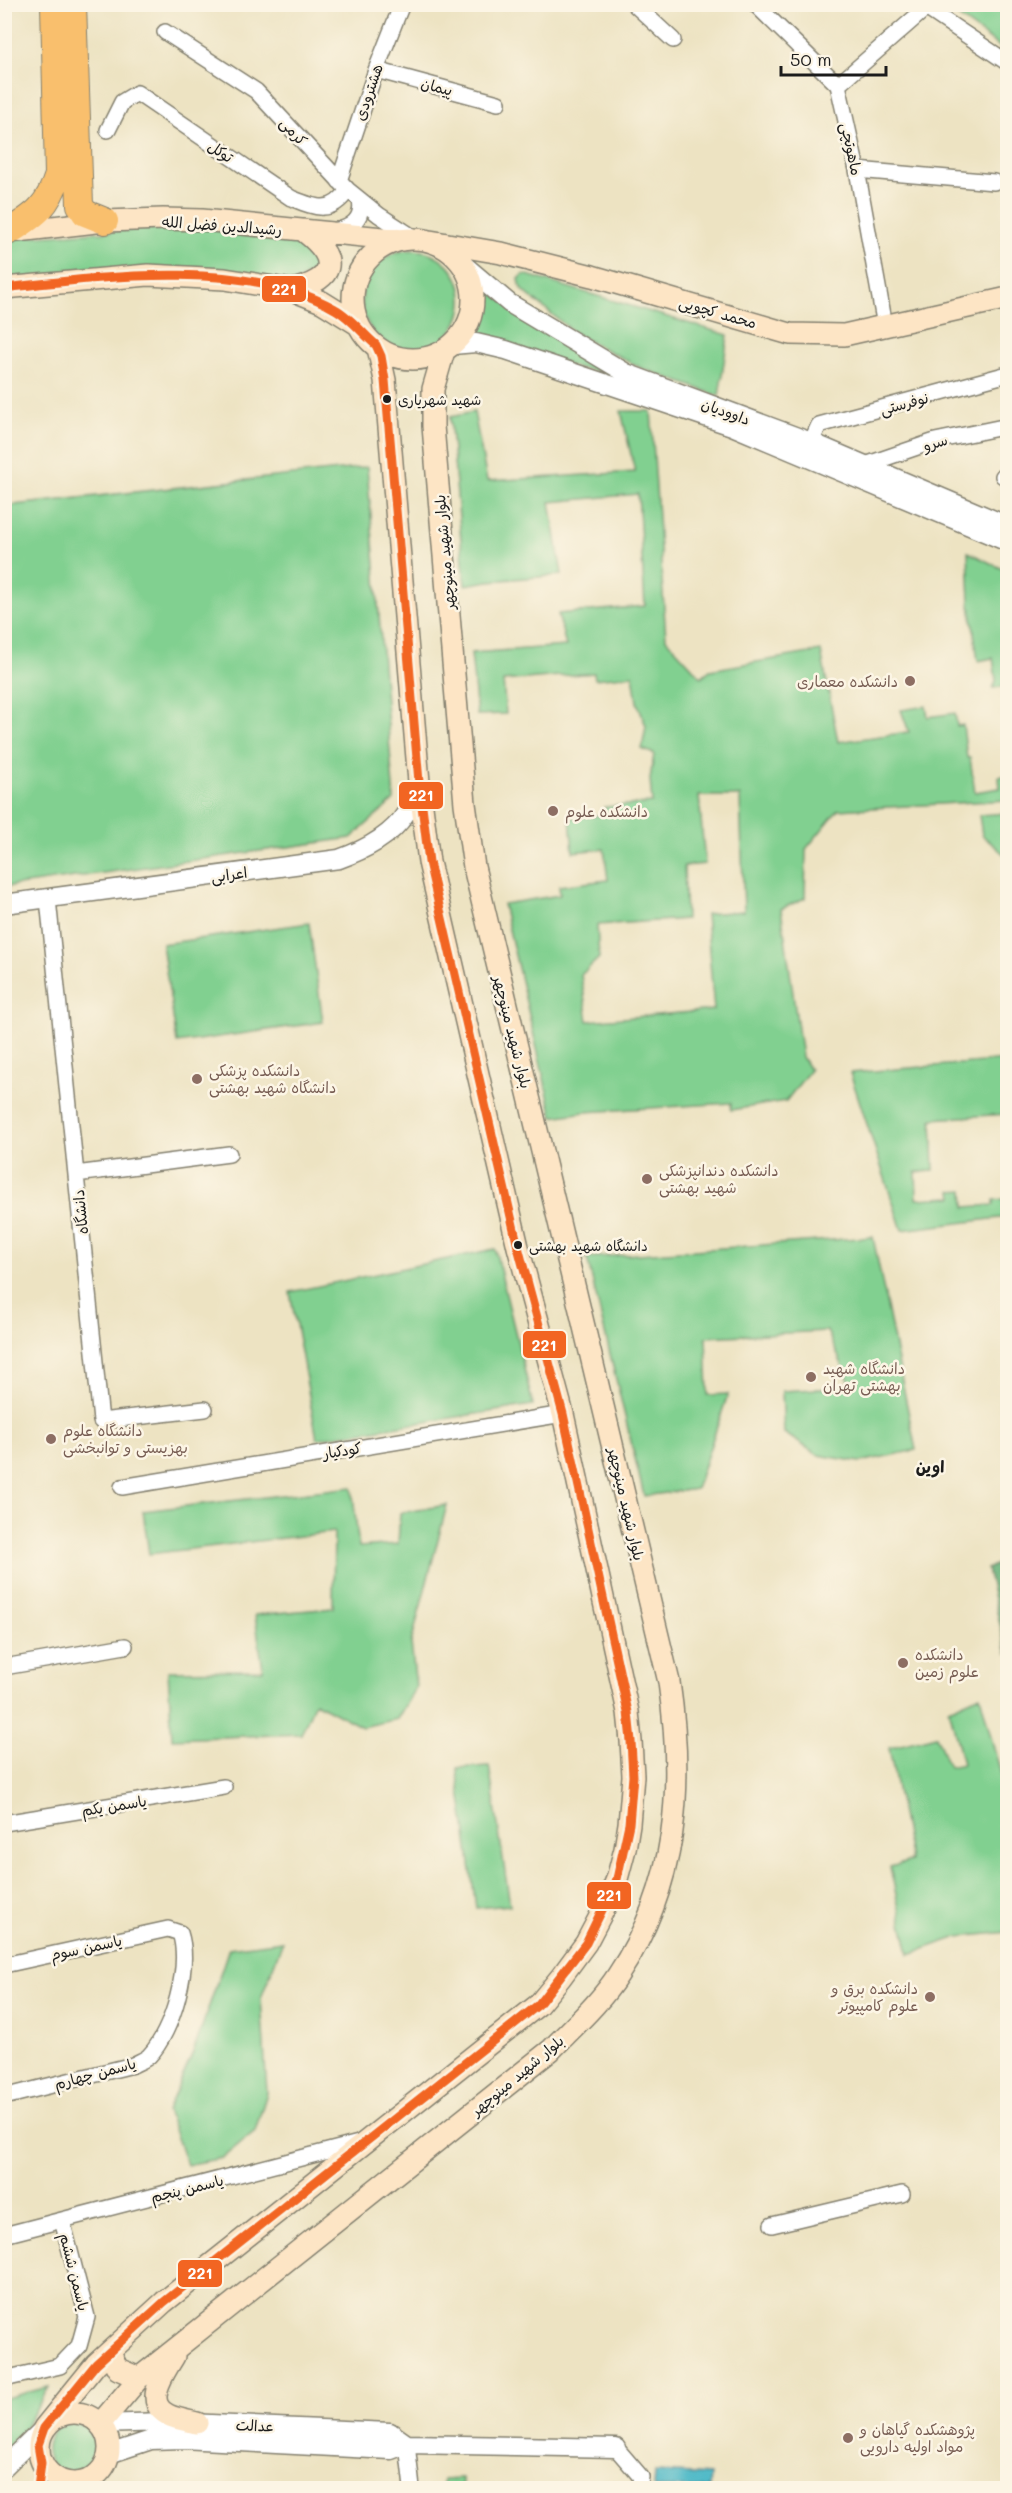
<svg xmlns="http://www.w3.org/2000/svg" width="1012" height="2493" font-family="Mali,'Playpen Sans Arabic',sans-serif">
<style>
.green{fill:#81d090;stroke:#4e7656;stroke-width:1.5;fill-rule:evenodd}
.forest{fill:#68b27a;stroke:#42674b;stroke-width:1.5}
.water{fill:#4db9c7;stroke:#346a72;stroke-width:1.5}
.lines{fill:none;stroke-linecap:round;stroke-linejoin:round}
.minor-casing{stroke:#84806f;stroke-width:18}
.tertiary-casing{stroke:#84806f;stroke-width:21}
.secondary-casing{stroke:#84806f;stroke-width:24}
.trunk-casing{stroke:#84806f;stroke-width:28}
.minor{stroke:#fff;stroke-width:15}
.tertiary{stroke:#fff;stroke-width:18}
.secondary{stroke:#fde5c5;stroke-width:21}
.trunk{stroke:#f9bf6d;stroke-width:26}
.bus-1-casing{stroke:#fcf5e5;stroke-width:14}
.bus-1{stroke:#f26522;stroke-width:9}
.bus-dot{fill:#1c1c1c;stroke:#fcf5e5;stroke-width:2}
.education-dot{fill:#8d6e63;stroke:#fcf5e5;stroke-width:2}
.labels{text-anchor:middle;dominant-baseline:central;stroke-width:5;stroke-linejoin:round;paint-order:stroke}
.bus-label{font-size:14px;fill:#1c1c1c;stroke:#fcf5e5;text-anchor:start}
.street-label{font-size:15px;fill:#1c1c1c;stroke:#fcf5e5}
.education-label{font-size:15px;fill:#785e54;stroke:#fcf5e5;text-anchor:start}
.neighbourhood-label{font-size:16px;font-weight:bold;fill:#1c1c1c;stroke:#fcf5e5}
.line-badge{stroke:#fcf5e5;stroke-width:2}
.badge-label{font-size:16px;text-anchor:middle;font-weight:bold;fill:#fff}
</style>
<rect width="100%" height="100%" fill="#fcf5e5"/>
<filter id="ink" filterUnits="userSpaceOnUse"><feTurbulence type="fractalNoise" baseFrequency=".0167" numOctaves="2"/><feDisplacementMap in="SourceGraphic" scale="12" xChannelSelector="R" yChannelSelector="G"/><feConvolveMatrix kernelMatrix="1 2 1 2 8 2 1 2 1" color-interpolation-filters="sRGB"/></filter>
<filter id="wash" filterUnits="userSpaceOnUse"><feTurbulence type="fractalNoise" baseFrequency=".008" numOctaves="4" result="noise"/><feDisplacementMap in="SourceGraphic" scale="24" xChannelSelector="R" yChannelSelector="G"/><feGaussianBlur stdDeviation="1.35" result="paint"/><feColorMatrix in="noise" values="0 0 0 0 0 0 0 0 0 0 0 0 0 0 0 0 0 1.4 0 .05"/><feComposite in="paint" operator="in"/></filter>
<g filter="url(#wash)">
<rect width="100%" height="100%" fill="#ede3c2"/>
<path class="green" d="M 944,5 L 1007,5 L 1007,52 L 946,8 Z
M 192,226 L 300,237 L 310,244 L 321,267 L 292,284 L 5,282 L 4,238 Z
M362 300a50 50 0 1 1 100 0a50 50 0 1 1-100 0Z
M 524,274 L 728,335 L 719,396 L 641,368 L 576,334 L 521,289 L 519,279 Z
M 479,285 L 589,358 L 605,372 L 578,368 L 470,335 C 485,315 484,308 479,285 Z
M 621,411 L 651,411 L 666,639 L 701,677 L 710,670 L 821,651 L 838,742 L 909,732 L 901,710 L 926,706 L 928,717 L 955,713 L 957,726 L 963,725 L 967,758 L 970,758 L 975,792 L 1000,788 L 999,777 L 1007,775 L 1007,800 L 838,810 L 806,849 L 805,898 L 781,909 L 802,1057 L 810,1070 L 786,1101 L 731,1110 L 731,1103 L 585,1112 L 553,1117 L 503,904 L 560,895 L 559,886 L 608,880 L 604,849 L 573,852 L 570,818 L 605,815 L 605,807 L 652,803 L 650,779 L 654,754 L 642,749 L 646,726 L 637,702 L 633,675 L 595,679 L 594,673 L 503,681 L 506,714 L 477,715 L 471,653 L 566,646 L 558,614 L 645,606 L 638,494 L 550,502 L 562,575 L 489,581 L 465,585 L 450,417 L 474,412 L 487,481 L 635,472 ZM 699,796 L 740,796 L 744,911 L 706,914 L 714,1010 L 588,1021 L 581,975 L 599,958 L 597,925 L 686,919 L 684,866 L 705,864 Z
M 367,467 L 394,800 L 351,838 L 5,887 L 5,506 Z
M 968,552 L 1007,571 L 1007,686 L 993,688 L 996,681 L 993,658 L 978,661 L 970,604 Z
M 1007,813 L 1007,855 L 1005,855 L 982,835 L 979,815 Z
M 309,923 L 323,1022 L 177,1043 L 162,944 Z
M 1007,1060 L 1007,1114 L 932,1119 L 934,1171 L 916,1172 L 917,1199 L 953,1197 L 952,1191 L 964,1190 L 965,1207 L 994,1205 L 994,1200 L 1004,1199 L 1004,1207 L 1007,1207 L 1007,1217 L 902,1230 L 850,1073 Z
M 873,1237 L 916,1450 L 860,1462 L 818,1455 L 784,1433 L 782,1391 L 852,1387 L 827,1331 L 706,1337 L 708,1395 L 728,1394 L 696,1489 L 644,1496 L 587,1258 L 569,1259 Z
M 495,1249 L 533,1405 L 317,1439 L 290,1292 Z
M 352,1487 L 359,1547 L 398,1544 L 400,1513 L 447,1505 L 411,1643 L 416,1687 L 397,1719 L 362,1727 L 315,1702 L 301,1734 L 172,1739 L 168,1671 L 263,1670 L 255,1615 L 333,1608 L 334,1532 L 149,1554 L 143,1511 Z
M 980,1695 L 1007,1797 L 1007,1932 L 958,1937 L 909,1954 L 890,1867 L 911,1861 L 889,1748 L 936,1736 L 949,1767 L 963,1764 L 949,1709 Z
M 489,1766 L 510,1905 L 476,1908 L 457,1768 Z
M 283,1941 L 261,1998 L 267,2093 L 255,2131 L 222,2158 L 187,2165 L 167,2111 L 193,2053 L 229,1948 Z
M 49,2387 L 28,2423 L 5,2450 L 5,2398 Z
M47 2449a26 26 0 1 1 52 0a26 26 0 1 1-52 0Z
M 462,2478 L 462,2488 L 443,2488 L 443,2479 Z"/>
<path class="forest" d="M 1007,1558 L 1007,1654 L 987,1569 Z"/>
<path class="water" d="M 655,2472 L 711,2475 L 710,2488 L 654,2488 Z"/>
</g>
<g filter="url(#ink)">
<g class="lines">
<defs>
<path id="minor" d="M 634,4 L 673,40
M 755,4 L 838,85 L 857,170 L 885,326
M 924,4 L 926,8 L 1008,63
M 165,32 L 256,91 L 348,190 L 379,215 L 416,239
M 376,70 L 498,103
M 838,85 L 926,8
M 108,130 L 122,102 L 137,93 L 291,198 C 316,208 331,215 348,190
M 857,170 L 994,182
M 339,181 L 376,70 L 402,4
M 334,231 C 351,228 364,219 360,200
M 811,442 L 819,425 L 1008,374
M 865,465 L 935,441 L 1008,426
M 1003,476 L 1008,478
M 48,899 L 101,1421 L 205,1409
M 76,1174 L 229,1154
M 122,1487 L 563,1414
M 4,1667 L 125,1646
M 4,1823 L 224,1787
M 4,1965 L 168,1929 L 180,1933 C 191,1966 173,2031 149,2056 C 145,2060 138,2062 133,2065 L 4,2097
M 772,2225 L 902,2194
M 4,2235 L 359,2143
M 4,2379 L 60,2366 L 79,2346 L 87,2317 L 62,2220
M 407,2444 L 412,2488
M 616,2448 L 641,2477 L 639,2488"/>
<path id="tertiary" d="M 463,264 L 509,303 L 626,373 L 811,442 L 1008,526
M 452,345 L 476,343 L 506,350 L 732,426 L 1008,542
M 4,904 L 339,859 C 364,850 391,837 406,813 C 411,804 415,793 419,782
M 100,2424 L 165,2422 L 390,2432 L 407,2444
M 109,2454 L 151,2440 L 182,2439 L 391,2450 L 407,2444 L 616,2448
M 4,2467 L 44,2428"/>
<path id="secondary" d="M 9,232 L 105,221 L 163,219 L 202,220 L 403,240
M353 299a60 60 0 1 1 120 0a60 60 0 1 1-120 0Z
M 430,241 L 501,253 L 592,276 L 790,334 L 844,335 L 1008,298
M 4,288 L 148,275 L 225,279 L 292,290 L 322,302 L 359,325
M 292,290 C 334,280 341,260 305,232
M 109,2352 L 118,2369 L 139,2378
M 174,2356 C 165,2372 142,2402 168,2415 C 176,2419 188,2421 197,2423
M39 2448a35 35 0 1 1 70 0a35 35 0 1 1-70 0Z
M 100,2424 L 139,2378 L 551,2050 C 574,2026 600,2003 618,1975 C 678,1885 684,1786 669,1682 L 474,867 L 465,804 L 433,426 L 433,389 L 444,351
M 44,2428 L 96,2364 L 164,2302 L 538,2005 L 561,1977 L 586,1943 L 606,1905 L 617,1879 L 625,1849 L 629,1824 L 633,1776 L 631,1741 L 628,1712 L 563,1414 L 518,1247 L 429,862 L 419,782 L 385,380 L 378,348"/>
<path id="trunk" d="M 73,4 L 80,205 L 85,213 L 105,221
M 10,231 C 37,214 48,206 58,175 L 54,4"/>
</defs>
<use href="#minor" class="minor-casing"/>
<use href="#tertiary" class="tertiary-casing"/>
<use href="#secondary" class="secondary-casing"/>
<use href="#trunk" class="trunk-casing"/>
<use href="#minor" class="minor"/>
<use href="#tertiary" class="tertiary"/>
<use href="#secondary" class="secondary"/>
<use href="#trunk" class="trunk"/>
<defs>
<path id="bus-1" d="M 4,288 C 102,277 247,258 335,309 C 350,317 363,334 376,345 L 381,356 L 385,380 L 419,782 L 429,862 L 518,1247 L 563,1414 L 628,1712 L 631,1741 L 633,1776 L 629,1824 L 617,1879 L 586,1943 L 538,2005 L 164,2302 L 96,2364 L 44,2428 L 38,2445 L 41,2463 L 38,2488"/>
</defs>
<use href="#bus-1" class="bus-1-casing"/>
<use href="#bus-1" class="bus-1"/>
</g>
</g>
<g class="bus-dot">
<circle cx="387" cy="399" r="5"/>
<circle cx="518" cy="1245" r="5"/>
</g>
<g class="education-dot">
<circle cx="910" cy="681" r="6"/>
<circle cx="553" cy="811" r="6"/>
<circle cx="197" cy="1079" r="6"/>
<circle cx="647" cy="1179" r="6"/>
<circle cx="811" cy="1377" r="6"/>
<circle cx="51" cy="1439" r="6"/>
<circle cx="903" cy="1663" r="6"/>
<circle cx="930" cy="1997" r="6"/>
<circle cx="848" cy="2438" r="6"/>
</g>
<g class="labels">
<g class="bus-label">
<text x="398" y="399">شهید شهریاری</text>
<text x="529" y="1245">دانشگاه شهید بهشتی</text>
</g>
<g class="street-label">
<text transform="translate(437 86) rotate(15)">پیمان</text>
<text transform="translate(368 92) rotate(-71)">هشترودی</text>
<text transform="translate(294 131) rotate(48)">کرمی</text>
<text transform="translate(852 149) rotate(78)">ماهوتچی</text>
<text transform="translate(221 151) rotate(34)">توکل</text>
<text transform="translate(222 225) rotate(4)">رشیدالدین فضل الله</text>
<text transform="translate(718 312) rotate(16)">محمد کچویی</text>
<text transform="translate(904 403) rotate(-15)">نوفرستی</text>
<text transform="translate(726 411) rotate(20)">داوودیان</text>
<text transform="translate(935 442) rotate(-16)">سرو</text>
<text transform="translate(444 552) rotate(-95)">بلوار شهید مینوچهر</text>
<text transform="translate(229 874) rotate(-8)">اعرابی</text>
<text transform="translate(513 1032) rotate(76)">بلوار شهید مینوچهر</text>
<text transform="translate(80 1212) rotate(-96)">دانشگاه</text>
<text transform="translate(342 1450) rotate(-9)">کودکیار</text>
<text transform="translate(627 1504) rotate(77)">بلوار شهید مینوچهر</text>
<text transform="translate(114 1805) rotate(-9)">یاسمن یکم</text>
<text transform="translate(86 1947) rotate(-12)">یاسمن سوم</text>
<text transform="translate(95 2073) rotate(-15)">یاسمن چهارم</text>
<text transform="translate(517 2075) rotate(-40)">بلوار شهید مینوچهر</text>
<text transform="translate(187 2188) rotate(-14)">یاسمن پنجم</text>
<text transform="translate(75 2272) rotate(76)">یاسمن ششم</text>
<text transform="translate(255 2425) rotate(2)">عدالت</text>
</g>
<g class="education-label">
<text x="898" y="681" text-anchor="end">دانشکده معماری</text>
<text x="565" y="811">دانشکده علوم</text>
<text x="209" y="1070">دانشکده پزشکی<tspan x="209" dy="17">دانشگاه شهید بهشتی</tspan></text>
<text x="659" y="1170">دانشکده دندانپزشکی<tspan x="659" dy="17">شهید بهشتی</tspan></text>
<text x="823" y="1368">دانشگاه شهید<tspan x="823" dy="17">بهشتی تهران</tspan></text>
<text x="63" y="1430">دانشگاه علوم<tspan x="63" dy="17">بهزیستی و توانبخشی</tspan></text>
<text x="915" y="1654">دانشکده<tspan x="915" dy="17">علوم زمین</tspan></text>
<text x="918" y="1988" text-anchor="end">دانشکده برق و<tspan x="918" dy="17">علوم کامپیوتر</tspan></text>
<text x="860" y="2429">پژوهشکده گیاهان و<tspan x="860" dy="17">مواد اولیه دارویی</tspan></text>
</g>
<g class="neighbourhood-label">
<text x="930" y="1466">اوین</text>
</g>
</g>
<g class="line-badge">
<rect x="261" y="275" width="46" height="28" rx="6" fill="#f26522"/>
<rect x="398" y="781" width="46" height="29" rx="6" fill="#f26522"/>
<rect x="522" y="1330" width="45" height="29" rx="6" fill="#f26522"/>
<rect x="586" y="1881" width="46" height="29" rx="6" fill="#f26522"/>
<rect x="177" y="2259" width="46" height="29" rx="6" fill="#f26522"/>
</g>
<g class="badge-label">
<text x="284" y="295">221</text>
<text x="421" y="801">221</text>
<text x="544" y="1351">221</text>
<text x="609" y="1901">221</text>
<text x="200" y="2279">221</text>
</g>
<rect width="1012" height="2493" fill="none" stroke="#fcf5e5" stroke-width="24"/>
<path d="M781 66v9h105v-9" fill="none" stroke="#1c1c1c" stroke-width="3"/>
<text x="790" y="66" font-size="18" fill="#1c1c1c" stroke="#fcf5e5" stroke-width="4.5" paint-order="stroke">50 m</text>
</svg>
